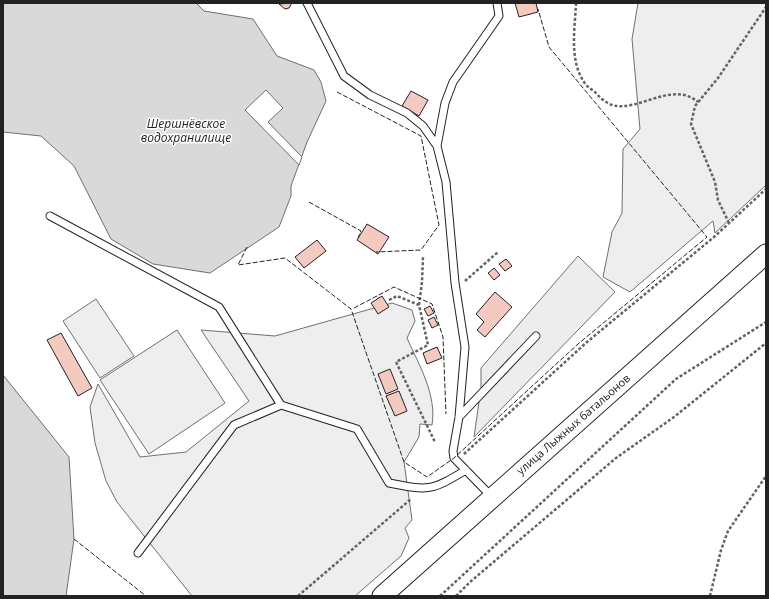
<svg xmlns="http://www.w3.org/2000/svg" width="769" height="599" font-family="'Open Sans',sans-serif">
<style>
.green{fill:#eee;stroke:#6f6f6f}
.parking{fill:#ededed;stroke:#6f6f6f}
.water{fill:#d9d9d9;stroke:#6f6f6f}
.pier{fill:#fff;stroke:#6f6f6f}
.building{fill:#f3c9c0;stroke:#222}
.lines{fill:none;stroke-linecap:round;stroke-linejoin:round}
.service-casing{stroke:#222;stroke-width:9}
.secondary-casing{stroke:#222;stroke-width:21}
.path{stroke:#646464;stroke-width:2.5;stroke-dasharray:3 2;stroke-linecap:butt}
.service{stroke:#fff;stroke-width:7}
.secondary{stroke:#fff;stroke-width:19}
.fence{stroke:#222;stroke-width:1;stroke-dasharray:5 2;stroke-linecap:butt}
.labels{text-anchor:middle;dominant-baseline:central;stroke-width:3;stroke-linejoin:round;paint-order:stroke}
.street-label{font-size:11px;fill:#222;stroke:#fff}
.water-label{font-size:12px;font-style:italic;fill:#222;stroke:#fff}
</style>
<rect width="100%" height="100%" fill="#fff"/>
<path class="green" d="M 638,3 L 766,3 L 766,185 L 715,233 L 713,221 L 630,292 L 603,277 L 612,232 L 622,213 L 623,149 L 640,129 L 632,39 Z
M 96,299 L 134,356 L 100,378 L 63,321 Z
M 392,303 L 412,310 L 415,321 L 407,338 C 419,365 437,395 432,425 L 420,424 L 419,437 L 404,462 L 412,520 L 405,528 L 409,538 L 401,556 L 355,596 L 192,596 L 117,502 L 106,481 L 95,443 L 90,407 L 98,384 L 140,457 L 186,452 L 249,401 L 201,330 L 275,336 Z
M 177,330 L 225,403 L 149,454 L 100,380 Z"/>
<path class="parking" d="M 578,256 L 615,292 L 474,437 L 481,388 L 481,368 Z"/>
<path class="water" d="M 3,3 L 196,3 L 204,11 L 253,19 L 277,56 L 314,70 L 321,82 L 326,101 L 307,142 L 291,186 L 291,196 L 279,227 L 210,273 L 153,264 L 111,239 L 74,166 L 41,136 L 3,132 Z
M 3,375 L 69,457 L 74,539 L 66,596 L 3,596 Z"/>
<path class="pier" d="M 266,90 L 283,108 L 268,122 L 302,157 L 299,165 L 245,110 Z"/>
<path class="building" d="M 292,3 L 289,8 L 285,9 L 279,4 Z
M 515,3 L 536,3 L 538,12 L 519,17 Z
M 411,91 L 428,100 L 419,116 L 402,106 Z
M 367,224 L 389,237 L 378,254 L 357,240 Z
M 317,240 L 326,251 L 304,268 L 295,257 Z
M 506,259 L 512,266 L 505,271 L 499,264 Z
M 494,268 L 500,275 L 494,280 L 488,273 Z
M 495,292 L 512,307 L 485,337 L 477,330 L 484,322 L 476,314 Z
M 382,296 L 389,307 L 378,314 L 371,303 Z
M 430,306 L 434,313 L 428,316 L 424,309 Z
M 434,317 L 438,325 L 432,328 L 428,320 Z
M 61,333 L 92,388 L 78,396 L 47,340 Z
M 437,347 L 442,358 L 427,364 L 423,353 Z
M 390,369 L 398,389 L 386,394 L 378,374 Z
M 399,391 L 407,411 L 395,416 L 386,396 Z"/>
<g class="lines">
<defs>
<path id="service" d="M 307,3 L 344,76 L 370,95 L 407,113 L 423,126 L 437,146 L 446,182 L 455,283 L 465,347 L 459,417 L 453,451 L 454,458 L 491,496
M 437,146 L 445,103 L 453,82 L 499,16 L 497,3
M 50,216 L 219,307 L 281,405 L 357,429 L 389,483 C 429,491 431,491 466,470
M 459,417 L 536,336
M 138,553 L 234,425 L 281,405"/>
<path id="secondary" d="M 382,596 L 766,254"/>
</defs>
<use href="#service" class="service-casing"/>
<use href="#secondary" class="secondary-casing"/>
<path class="path" d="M 576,3 C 575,28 569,60 584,82 C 586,86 591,89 595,92 C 599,97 606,103 612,105 C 637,113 672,80 698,102
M 729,223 L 718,200 L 715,182 L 691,124 L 695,106 L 718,78 L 766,7
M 465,281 L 498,252
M 389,300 L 397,296 L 419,305 L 428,345 L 396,362 L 435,442
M 419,305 L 422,282 L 423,257
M 464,454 L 587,342 L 714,237 L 766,189
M 298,596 L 411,499
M 440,596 L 676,379 L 766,322
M 456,596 L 470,582 L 616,458 L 674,417 L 766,343
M 710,596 L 721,550 L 728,531 L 766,476"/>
<use href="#service" class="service"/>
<use href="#secondary" class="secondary"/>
<path class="fence" d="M 337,92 L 421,136 L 439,225 L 421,250 L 376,252
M 309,202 L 361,231 L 358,238
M 247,247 L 238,265 L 285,258 L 351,309 L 404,462 L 427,477 L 454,458 L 578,344 L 707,237 L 549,47 L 538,9
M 354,308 L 394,287 L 432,304 L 443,337 L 446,414
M 74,539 L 146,596"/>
</g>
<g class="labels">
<g class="street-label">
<text transform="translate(573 424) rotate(-41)">улица Лыжных батальонов</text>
</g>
<g class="water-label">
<text x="186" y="123">Шершнёвское<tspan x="186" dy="14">водохранилище</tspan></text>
</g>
</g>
<rect width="769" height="599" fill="none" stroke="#222222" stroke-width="8"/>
</svg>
